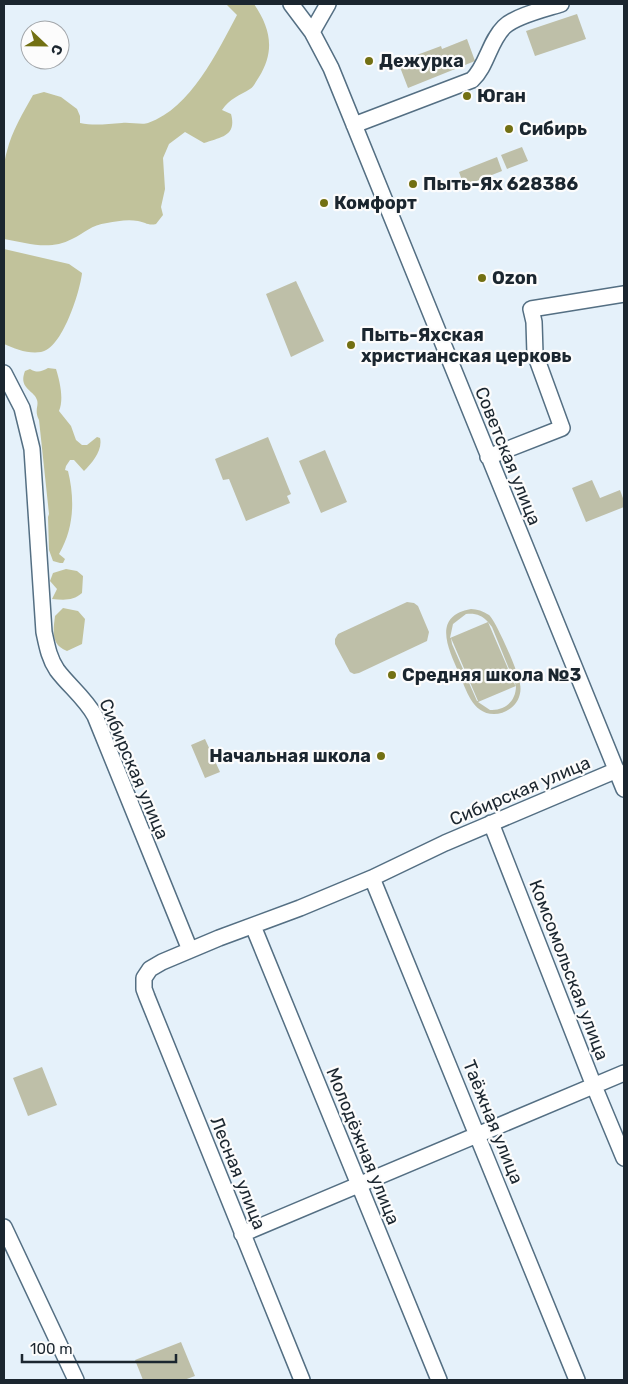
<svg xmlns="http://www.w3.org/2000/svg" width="628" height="1384" font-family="Rubik,sans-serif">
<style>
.green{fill:#bebfa8;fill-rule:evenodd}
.forest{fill:#c1c29b}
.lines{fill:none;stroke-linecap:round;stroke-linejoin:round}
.minor-casing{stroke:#546f83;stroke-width:18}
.minor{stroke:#fff;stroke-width:15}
.poi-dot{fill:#727013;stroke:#fcfcfc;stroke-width:2}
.labels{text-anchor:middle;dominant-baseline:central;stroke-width:4.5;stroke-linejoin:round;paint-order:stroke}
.poi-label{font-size:18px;font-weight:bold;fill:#1b262f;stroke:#fcfcfc;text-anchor:start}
.street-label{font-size:18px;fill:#1b262f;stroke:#fcfcfc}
</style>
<rect width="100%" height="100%" fill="#e5f1fa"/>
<path class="green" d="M 577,14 L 586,39 L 535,56 L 526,31 Z
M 467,39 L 475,61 L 408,88 L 398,62 L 441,46 L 442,49 Z
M 522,147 L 528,161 L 507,169 L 501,155 Z
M 497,157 L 502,171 L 464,186 L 459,172 Z
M 296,281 L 324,341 L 291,357 L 266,294 Z
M 268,437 L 291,494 L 287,496 L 290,503 L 246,521 L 229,479 L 223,480 L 215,459 Z
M 325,450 L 347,502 L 321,513 L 299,461 Z
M 592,480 L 600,498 L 620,490 L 624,501 L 624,507 L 586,522 L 572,488 Z
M 407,602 L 414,603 L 418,606 L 429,632 L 427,641 L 359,673 L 354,674 L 350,672 L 335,644 L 335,639 L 338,634 Z
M 471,609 C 477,609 483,611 489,615 C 496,621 519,673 520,684 C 522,693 518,703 511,708 C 506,712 500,714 494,714 C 472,714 466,689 459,673 C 449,650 431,616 471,609 ZM 466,614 C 475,613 482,615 488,622 L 450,638 L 453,624 ZM 488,622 L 492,627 L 516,686 L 515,685 ZM 451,638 L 478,701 L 477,701 L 452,644 ZM 516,686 C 516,701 505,711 490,710 L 478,702 Z
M 205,739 L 220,772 L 205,778 L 191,745 Z
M 42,1067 L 57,1105 L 28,1116 L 13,1078 Z
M 181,1342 L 195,1376 L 184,1380 L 143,1380 L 135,1360 Z"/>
<path class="forest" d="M 226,4 L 254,4 C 271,29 275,51 259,77 C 256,81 254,87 250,89 C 239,96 230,98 222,110 L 231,114 C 237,136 221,137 204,143 L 185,132 L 169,144 L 163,158 L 165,189 L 161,207 L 163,215 L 156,224 C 148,226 145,222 138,221 C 128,219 117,221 107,223 C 91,225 85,233 72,239 C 50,251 27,243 4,239 C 4,214 0,173 7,151 C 12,131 23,113 33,95 L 44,92 L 61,97 L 77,109 L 80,116 L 80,123 C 94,126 107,124 122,123 C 129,122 143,125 148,123 C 191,108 217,52 237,15 Z
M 4,249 L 69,264 L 82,273 C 80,292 62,349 41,352 C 28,354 15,349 4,344 Z
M 48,368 L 56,369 C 60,382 64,399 59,411 L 71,426 L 76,440 L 82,445 L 87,445 L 97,437 L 100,438 C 103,450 92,463 84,471 L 74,460 L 70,460 L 66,466 L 65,470 L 68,471 C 75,500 74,528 59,554 L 65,559 L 63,563 L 60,563 L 53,561 L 49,550 L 48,517 L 49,514 L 39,420 C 34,410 39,406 37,400 C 34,390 18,389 25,371 L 30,369 C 37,373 41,372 48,368 Z
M 66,569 L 77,571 L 83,576 L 82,593 C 73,601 64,600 52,599 L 57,589 L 50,581 L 53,573 Z
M 63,608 L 78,611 L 85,619 L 82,644 L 67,651 C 51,645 53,632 55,616 Z"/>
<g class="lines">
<defs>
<path id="minor" d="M 291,4 L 312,32 L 331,68 L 624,789
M 312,32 L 328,4
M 354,125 L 472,80 C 487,66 489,42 504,27 C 515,16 545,9 561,4
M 4,373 L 22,408 L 32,449 L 44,632 C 47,646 49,658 57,670 C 69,686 85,698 95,716 L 190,950
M 488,457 L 562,428 L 535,354 L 534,322 L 531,309 L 624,294
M 491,823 L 594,1086 L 624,1158
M 372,878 L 577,1380
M 253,926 L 439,1380
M 4,1227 L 76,1380
M 242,1234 L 624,1073
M 302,1380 L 147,997 L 144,989 L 144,978 L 150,969 L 162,962 L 219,938 L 300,908 L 372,878 L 445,843 L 617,770"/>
</defs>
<use href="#minor" class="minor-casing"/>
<use href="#minor" class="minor"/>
</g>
<g class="poi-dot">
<circle cx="369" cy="61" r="5"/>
<circle cx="467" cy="96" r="5"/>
<circle cx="509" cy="129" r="5"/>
<circle cx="413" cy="184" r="5"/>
<circle cx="324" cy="203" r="5"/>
<circle cx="482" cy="278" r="5"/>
<circle cx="351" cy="345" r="5"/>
<circle cx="392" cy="675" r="5"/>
<circle cx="381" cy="756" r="5"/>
</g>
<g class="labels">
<g class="poi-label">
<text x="379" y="61">Дежурка</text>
<text x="477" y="96">Юган</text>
<text x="519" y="129">Сибирь</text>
<text x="423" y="184">Пыть-Ях 628386</text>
<text x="334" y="203">Комфорт</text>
<text x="492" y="278">Ozon</text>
<text x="361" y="335">Пыть-Яхская<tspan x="361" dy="21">христианская церковь</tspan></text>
<text x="402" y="675">Средняя школа №3</text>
<text x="371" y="756" text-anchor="end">Начальная школа</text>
</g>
<g class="street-label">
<text transform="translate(508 456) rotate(68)">Советская улица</text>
<text transform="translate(134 769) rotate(67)">Сибирская улица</text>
<text transform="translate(520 791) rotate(-23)">Сибирская улица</text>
<text transform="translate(569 970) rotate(69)">Комсомольская улица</text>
<text transform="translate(493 1122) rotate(68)">Таёжная улица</text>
<text transform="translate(363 1146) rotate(68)">Молодёжная улица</text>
<text transform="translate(238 1173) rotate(68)">Лесная улица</text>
</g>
</g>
<rect width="628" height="1384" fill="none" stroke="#1b262f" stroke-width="10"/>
<g transform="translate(45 45) rotate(112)"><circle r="24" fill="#fcfcfc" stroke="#a2a6aa"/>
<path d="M0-4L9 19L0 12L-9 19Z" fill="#727013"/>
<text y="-8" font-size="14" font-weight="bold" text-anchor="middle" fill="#1b262f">С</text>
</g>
<path d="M22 1354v8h154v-8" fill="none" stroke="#1b262f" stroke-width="2.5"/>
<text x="30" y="1354" font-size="15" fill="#1b262f" stroke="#fcfcfc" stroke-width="4" paint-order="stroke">100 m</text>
</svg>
